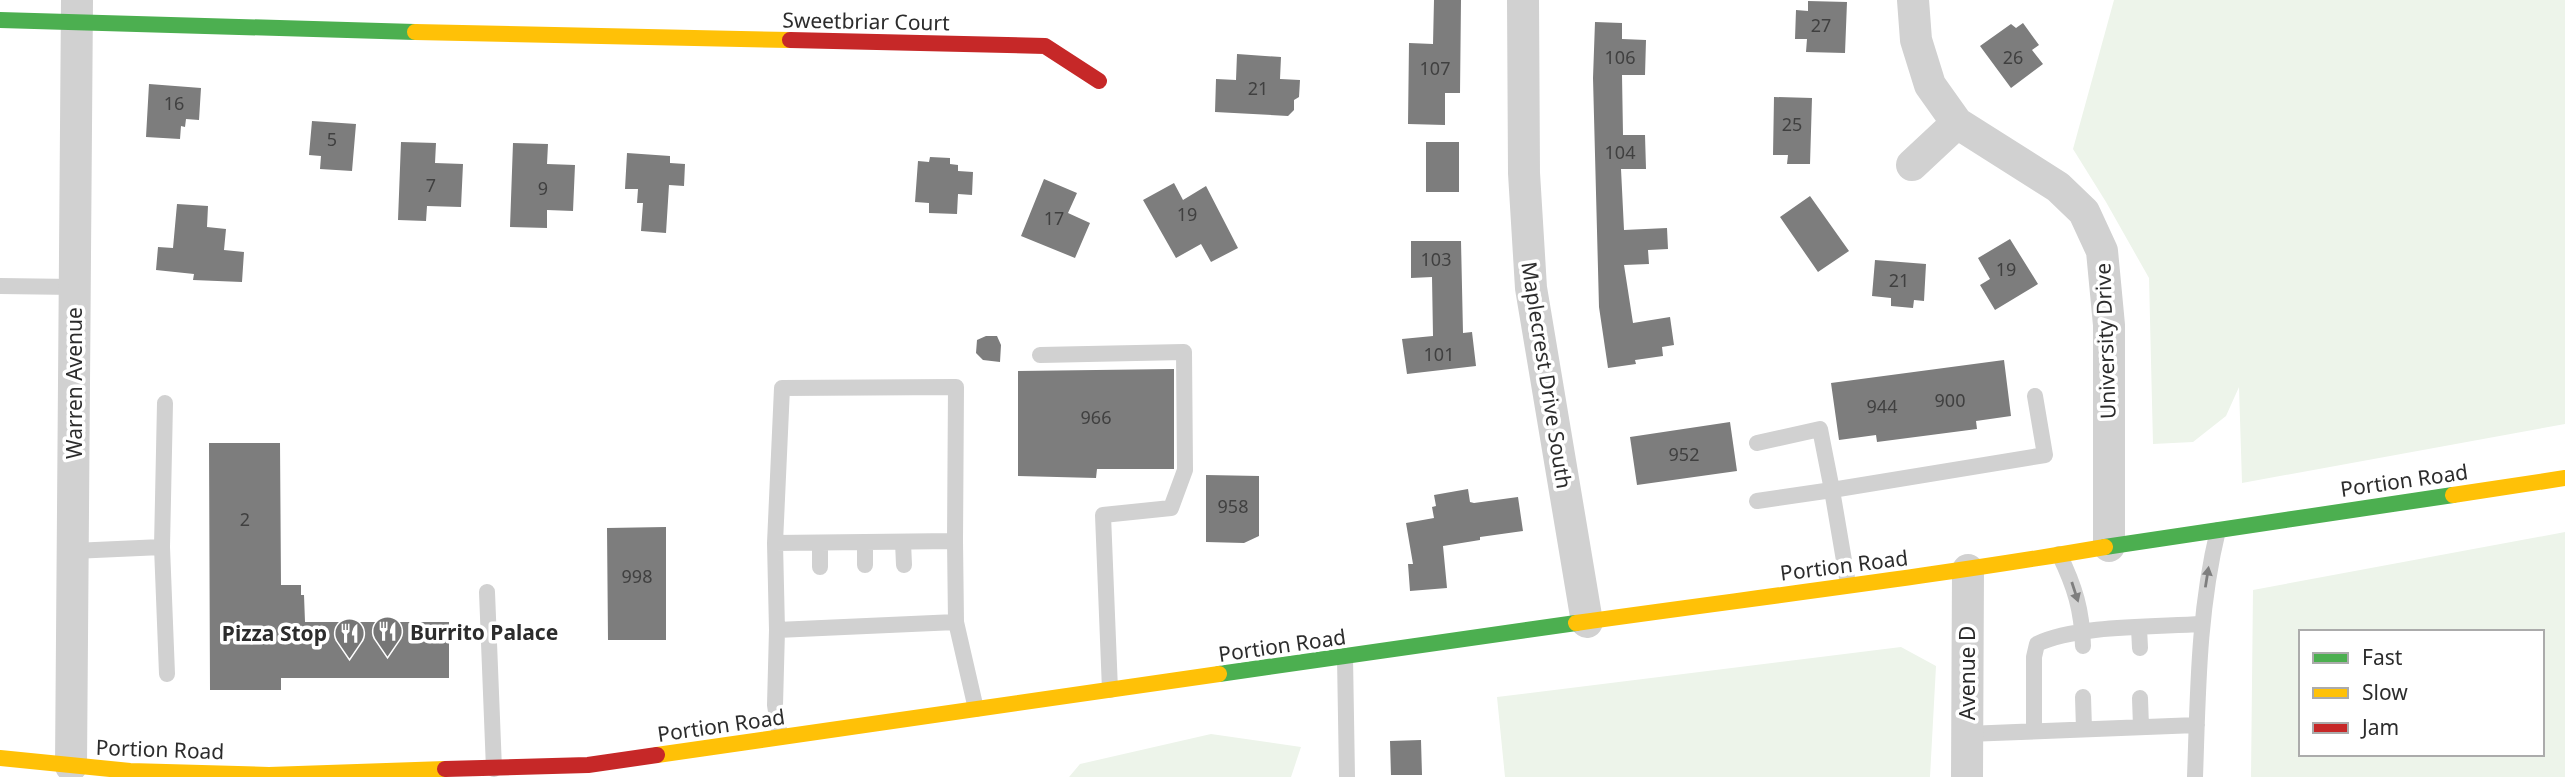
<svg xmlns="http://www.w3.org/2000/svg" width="2565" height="777" font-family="'Noto Sans',sans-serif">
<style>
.green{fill:#edf4ea;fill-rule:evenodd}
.building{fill:#7d7d7d}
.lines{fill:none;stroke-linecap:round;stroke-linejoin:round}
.lane{stroke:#d1d1d1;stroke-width:16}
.street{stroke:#d1d1d1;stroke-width:32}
.fast{stroke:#4caf50;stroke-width:16}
.slow{stroke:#ffc107;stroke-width:16}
.jam{stroke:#c62828;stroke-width:16}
.oneway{fill:#7e7e7e}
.labels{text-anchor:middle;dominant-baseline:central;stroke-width:7;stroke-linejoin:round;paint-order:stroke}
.number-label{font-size:18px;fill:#404040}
.street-label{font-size:21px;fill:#2c2c2c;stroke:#fff}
.poi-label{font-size:21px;font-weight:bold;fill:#2c2c2c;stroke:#fff;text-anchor:start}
</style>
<rect width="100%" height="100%" fill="#fff"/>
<path class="green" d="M 2114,0 L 2565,0 L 2565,424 L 2242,483 L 2239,387 L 2226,416 L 2193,442 L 2153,444 L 2149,278 L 2106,202 L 2073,149 Z
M 2565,532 L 2565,777 L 2251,777 L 2253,590 ZM 2301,632 L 2542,632 L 2542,754 L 2301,754 Z
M 1901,647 L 1936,666 L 1930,777 L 1505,777 L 1497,697 Z
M 1211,734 L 1301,747 L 1291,777 L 1069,777 L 1080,764 Z"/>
<path class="building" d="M 1434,0 L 1461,0 L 1460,93 L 1445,93 L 1445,125 L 1408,124 L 1409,43 L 1433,44 Z
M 1808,1 L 1847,2 L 1845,53 L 1806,52 L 1807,39 L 1795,39 L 1796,10 L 1808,11 Z
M 1595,22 L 1622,23 L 1622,39 L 1646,40 L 1645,75 L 1622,75 L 1623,135 L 1645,135 L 1646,169 L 1621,169 L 1624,230 L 1667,228 L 1668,249 L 1648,250 L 1649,264 L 1624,265 L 1633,323 L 1670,317 L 1674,345 L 1662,347 L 1663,356 L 1635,360 L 1636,364 L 1608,368 L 1599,307 L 1593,78 Z
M 2023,23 L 2039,45 L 2032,50 L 2043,64 L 2011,88 L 1980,46 L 2011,24 L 2016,28 Z
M 1237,54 L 1281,57 L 1280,79 L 1300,80 L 1299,97 L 1294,100 L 1294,110 L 1288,116 L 1215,112 L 1216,79 L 1236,80 Z
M 149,84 L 201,88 L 199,120 L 186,119 L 185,127 L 181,126 L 180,139 L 146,137 Z
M 1774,97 L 1812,98 L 1810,164 L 1787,164 L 1788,155 L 1773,155 Z
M 312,121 L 356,124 L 352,171 L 320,169 L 321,156 L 309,155 Z
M 401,142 L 436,143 L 435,163 L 463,164 L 461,207 L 427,206 L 426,221 L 398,220 Z
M 1426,142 L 1459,142 L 1459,192 L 1426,192 Z
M 513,143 L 548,144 L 547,164 L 575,165 L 573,211 L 547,210 L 547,228 L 510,227 Z
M 627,153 L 670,156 L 670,163 L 685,164 L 684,186 L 669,185 L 666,233 L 641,231 L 643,203 L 637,203 L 638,189 L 625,189 Z
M 930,157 L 950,158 L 950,164 L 958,165 L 958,171 L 973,172 L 972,195 L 958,194 L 957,214 L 929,213 L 929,203 L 915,202 L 918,161 L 929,162 Z
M 1044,179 L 1077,193 L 1068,213 L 1090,223 L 1075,258 L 1021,236 Z
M 1174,183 L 1183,200 L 1206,186 L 1238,248 L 1211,262 L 1201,244 L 1176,258 L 1143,200 Z
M 1810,196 L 1849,251 L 1818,272 L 1780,217 Z
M 177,204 L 208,206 L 207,227 L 226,229 L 224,250 L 244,252 L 242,282 L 193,280 L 194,274 L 156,270 L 158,247 L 173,248 Z
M 2010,239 L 2038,284 L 1995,310 L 1980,285 L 1990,279 L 1978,258 Z
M 1411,241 L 1461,241 L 1463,333 L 1472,332 L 1476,366 L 1407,374 L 1402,339 L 1433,336 L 1432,277 L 1411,278 Z
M 1875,260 L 1926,264 L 1924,301 L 1914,300 L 1913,308 L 1891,306 L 1891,298 L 1872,296 Z
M 986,336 L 997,336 L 1001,345 L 1000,362 L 983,360 L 976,353 L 977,340 Z
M 2004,360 L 2011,416 L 1976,421 L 1977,429 L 1877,442 L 1876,435 L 1839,440 L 1831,383 Z
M 1174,369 L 1174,469 L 1097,469 L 1096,478 L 1018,476 L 1018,371 Z
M 1730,422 L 1737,471 L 1637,485 L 1630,437 Z
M 209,443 L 280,443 L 281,585 L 301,585 L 301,595 L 304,595 L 305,622 L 449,622 L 449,678 L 281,678 L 281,690 L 210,690 Z
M 1206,475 L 1259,476 L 1259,536 L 1244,543 L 1206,542 Z
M 1468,489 L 1470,502 L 1474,503 L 1518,497 L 1523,531 L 1480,537 L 1480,540 L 1443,546 L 1447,588 L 1410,591 L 1408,564 L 1413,564 L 1406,523 L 1434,518 L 1432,507 L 1436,506 L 1434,495 Z
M 666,527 L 666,640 L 608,640 L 607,528 Z
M 1421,740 L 1422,775 L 1391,775 L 1390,741 Z"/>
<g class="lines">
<path class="lane" d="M 0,286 L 75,287
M 1040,355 L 1184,352 L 1185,470 L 1171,508 L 1103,515 L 1110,690
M 1757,443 L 1820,429 L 1832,490 L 1757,501
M 903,542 L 904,565
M 775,543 L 782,388 L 956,387 L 955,541
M 820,543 L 820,567
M 162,547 L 165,403
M 73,551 L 162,547 L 167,674
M 2059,554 C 2075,587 2082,610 2083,646
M 865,565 L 865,543
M 1848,584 L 1832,490 L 2045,455 L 2035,396
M 487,592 L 494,769
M 2139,628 L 2140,648
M 777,630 L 775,543 L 955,541 L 956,622
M 1345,657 L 1347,777
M 2083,697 L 2084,729
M 2140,698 L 2141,727
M 2034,731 L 2034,657 L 2037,644 C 2076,625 2155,627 2201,624
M 1967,734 L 2197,725
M 780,737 L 775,705 L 777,630 L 956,622 L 976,709
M 2195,777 C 2198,694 2198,612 2218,530"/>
<path class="street" d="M 1523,0 L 1524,173 L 1531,288 L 1587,622
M 1913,0 L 1916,40 L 1930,85 L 1957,123 L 2058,187 L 2084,212 L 2102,251 L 2109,325 L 2109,546
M 1912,165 L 1957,123
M 71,766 L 77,0
M 1967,777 L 1968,570"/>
<path class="fast" d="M 0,20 L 415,32
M 2105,547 L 2453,495
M 1219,674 L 1576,623"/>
<path class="slow" d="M 415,32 L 790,40
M 2453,495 L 2565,478
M 1576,623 C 1753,598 1930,577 2105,547
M 657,755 L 1219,674
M 0,758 L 130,771 L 269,775 L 445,769"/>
<path class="jam" d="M 790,40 L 1045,46 L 1099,81
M 445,769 L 588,765 L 657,755"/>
</g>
<defs><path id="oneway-solid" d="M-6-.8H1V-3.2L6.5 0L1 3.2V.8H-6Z" transform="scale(1.75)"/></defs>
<g class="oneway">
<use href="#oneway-solid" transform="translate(2207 577) rotate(-81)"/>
<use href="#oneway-solid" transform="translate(2075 592) rotate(72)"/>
</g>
<defs>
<symbol id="restaurant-pin" viewBox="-11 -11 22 30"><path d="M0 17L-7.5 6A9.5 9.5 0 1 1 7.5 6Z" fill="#767676" stroke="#fff"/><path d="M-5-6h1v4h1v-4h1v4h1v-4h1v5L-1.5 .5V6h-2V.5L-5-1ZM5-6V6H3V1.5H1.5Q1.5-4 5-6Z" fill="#fff"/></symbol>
</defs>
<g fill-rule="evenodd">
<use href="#restaurant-pin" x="370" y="614" width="35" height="47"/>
<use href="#restaurant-pin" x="332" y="616" width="35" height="47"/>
</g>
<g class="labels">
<g class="number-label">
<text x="1821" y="25">27</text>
<text x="1620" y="57">106</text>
<text x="2013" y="57">26</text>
<text x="1435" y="68">107</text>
<text x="1258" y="88">21</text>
<text x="174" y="103">16</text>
<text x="1792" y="124">25</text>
<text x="332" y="139">5</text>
<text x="1620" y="152">104</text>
<text x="431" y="185">7</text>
<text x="543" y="188">9</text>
<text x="1187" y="214">19</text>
<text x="1054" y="218">17</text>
<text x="1436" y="259">103</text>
<text x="2006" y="269">19</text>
<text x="1899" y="280">21</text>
<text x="1439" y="354">101</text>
<text x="1950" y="400">900</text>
<text x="1882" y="406">944</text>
<text x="1096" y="417">966</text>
<text x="1684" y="454">952</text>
<text x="1233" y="506">958</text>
<text x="245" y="519">2</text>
<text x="637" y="576">998</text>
</g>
<g class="street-label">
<text transform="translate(866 21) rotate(1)">Sweetbriar Court</text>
<text transform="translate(2105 341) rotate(-92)">University Drive</text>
<text transform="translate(1547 375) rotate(81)">Maplecrest Drive South</text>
<text transform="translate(74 383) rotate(-90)">Warren Avenue</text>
<text transform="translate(2404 480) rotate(-8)">Portion Road</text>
<text transform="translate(1844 565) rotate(-7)">Portion Road</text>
<text transform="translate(1282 645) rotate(-8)">Portion Road</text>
<text transform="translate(1967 673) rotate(-90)">Avenue D</text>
<text transform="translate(721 725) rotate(-8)">Portion Road</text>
<text transform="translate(160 749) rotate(2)">Portion Road</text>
</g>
<g class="poi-label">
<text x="410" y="632">Burrito Palace</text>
<text x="327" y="633" text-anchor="end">Pizza Stop</text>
</g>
</g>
<rect x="2299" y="630" width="245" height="126" fill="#ffffff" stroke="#ababab" stroke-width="2"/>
<rect x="2313" y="653" width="35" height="10" fill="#4caf50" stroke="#ababab" stroke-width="2"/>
<text x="2362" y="665" font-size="21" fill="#2c2c2c">Fast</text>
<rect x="2313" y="688" width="35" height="10" fill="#ffc107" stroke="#ababab" stroke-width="2"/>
<text x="2362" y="700" font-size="21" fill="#2c2c2c">Slow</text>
<rect x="2313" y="723" width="35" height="10" fill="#c62828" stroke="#ababab" stroke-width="2"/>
<text x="2362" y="735" font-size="21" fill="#2c2c2c">Jam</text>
</svg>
